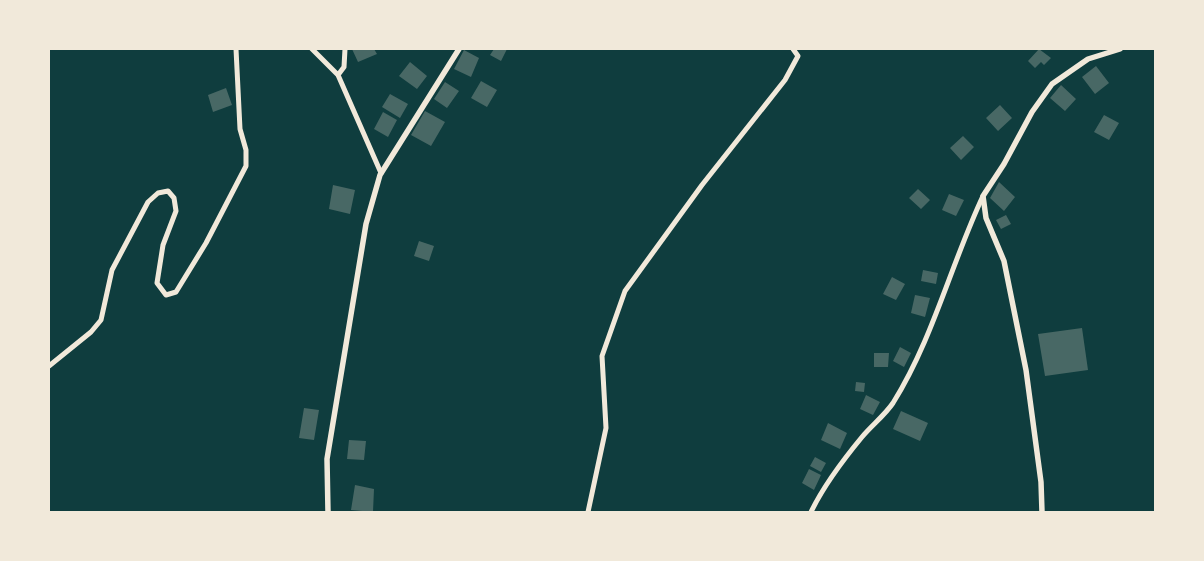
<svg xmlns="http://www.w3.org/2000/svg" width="1204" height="561" font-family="'Work Sans',sans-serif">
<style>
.building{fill:#486865}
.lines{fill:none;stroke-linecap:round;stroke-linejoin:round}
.minor{stroke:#f1e9da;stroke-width:5}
.tertiary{stroke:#f1e9da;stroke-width:5.5}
</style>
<rect width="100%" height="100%" fill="#0f3d3e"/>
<path class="building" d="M 352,49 L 374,49 L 377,54 L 358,62 Z
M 494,49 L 507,49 L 501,61 L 490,55 Z
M 1039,49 L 1051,58 L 1044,65 L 1041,62 L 1035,68 L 1028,61 Z
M 464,50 L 479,58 L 471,77 L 454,69 Z
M 410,62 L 427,76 L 417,89 L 399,76 Z
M 1096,66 L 1109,83 L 1095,94 L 1082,77 Z
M 481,81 L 497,90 L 487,107 L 471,98 Z
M 445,82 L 459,91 L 447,108 L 434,99 Z
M 1061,85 L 1076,99 L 1065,111 L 1050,98 Z
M 226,88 L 232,105 L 213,112 L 208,95 Z
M 390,94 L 408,104 L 400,118 L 382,107 Z
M 1000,105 L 1012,118 L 998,131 L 986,118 Z
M 425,111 L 445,122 L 431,146 L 411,135 Z
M 383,112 L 397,120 L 388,137 L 374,129 Z
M 1104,115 L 1119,123 L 1109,140 L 1094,132 Z
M 963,136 L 974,147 L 961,160 L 950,148 Z
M 999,182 L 1015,197 L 1004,211 L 990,198 Z
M 333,185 L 355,190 L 350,214 L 329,209 Z
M 918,189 L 930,200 L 921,209 L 909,198 Z
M 949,194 L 964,200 L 956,216 L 942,210 Z
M 1006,215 L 1011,224 L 1001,229 L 996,220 Z
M 419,241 L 434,246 L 429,261 L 414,256 Z
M 923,270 L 938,273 L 936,284 L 921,281 Z
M 892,277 L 905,284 L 896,300 L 883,294 Z
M 915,295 L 930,298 L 925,317 L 911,313 Z
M 1082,328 L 1088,370 L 1045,376 L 1038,334 Z
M 900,347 L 911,353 L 904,367 L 893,361 Z
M 874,353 L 889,353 L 888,367 L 874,367 Z
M 856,382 L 865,383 L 864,392 L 855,391 Z
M 866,395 L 880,402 L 873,415 L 860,409 Z
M 304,408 L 319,410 L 314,440 L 299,438 Z
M 901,411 L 928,423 L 920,441 L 893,429 Z
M 828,423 L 847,433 L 840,449 L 821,440 Z
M 349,440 L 366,441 L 364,460 L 347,459 Z
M 815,457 L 826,463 L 821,472 L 810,466 Z
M 809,469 L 821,475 L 814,490 L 802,483 Z
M 355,485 L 374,489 L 373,512 L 351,510 Z"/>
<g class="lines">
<path class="minor" d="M 312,49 L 338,75 L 381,173
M 338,75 L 344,67 L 345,49
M 49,366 L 91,332 L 101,320 L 112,270 L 148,202 L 158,193 L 168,191 L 174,198 L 176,211 L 163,245 L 157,283 L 166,295 L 176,292 L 206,243 L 246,166 L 246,150 L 240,129 L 236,49
M 588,512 L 606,428 L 602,356 L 625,291 L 702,185 L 785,80 L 798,56 L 793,49
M 811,512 C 824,485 843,460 862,437 C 872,425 885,415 893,403 C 933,339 951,264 983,196"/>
<path class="tertiary" d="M 328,512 L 327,459 L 366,224 L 380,175 L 459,49
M 1042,512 L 1041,482 L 1026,370 L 1004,261 L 986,218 L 983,196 L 1004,164 L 1032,112 L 1052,84 L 1088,59 L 1120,49"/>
</g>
<rect width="1204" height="561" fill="none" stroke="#f1e9da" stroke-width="100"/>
</svg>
